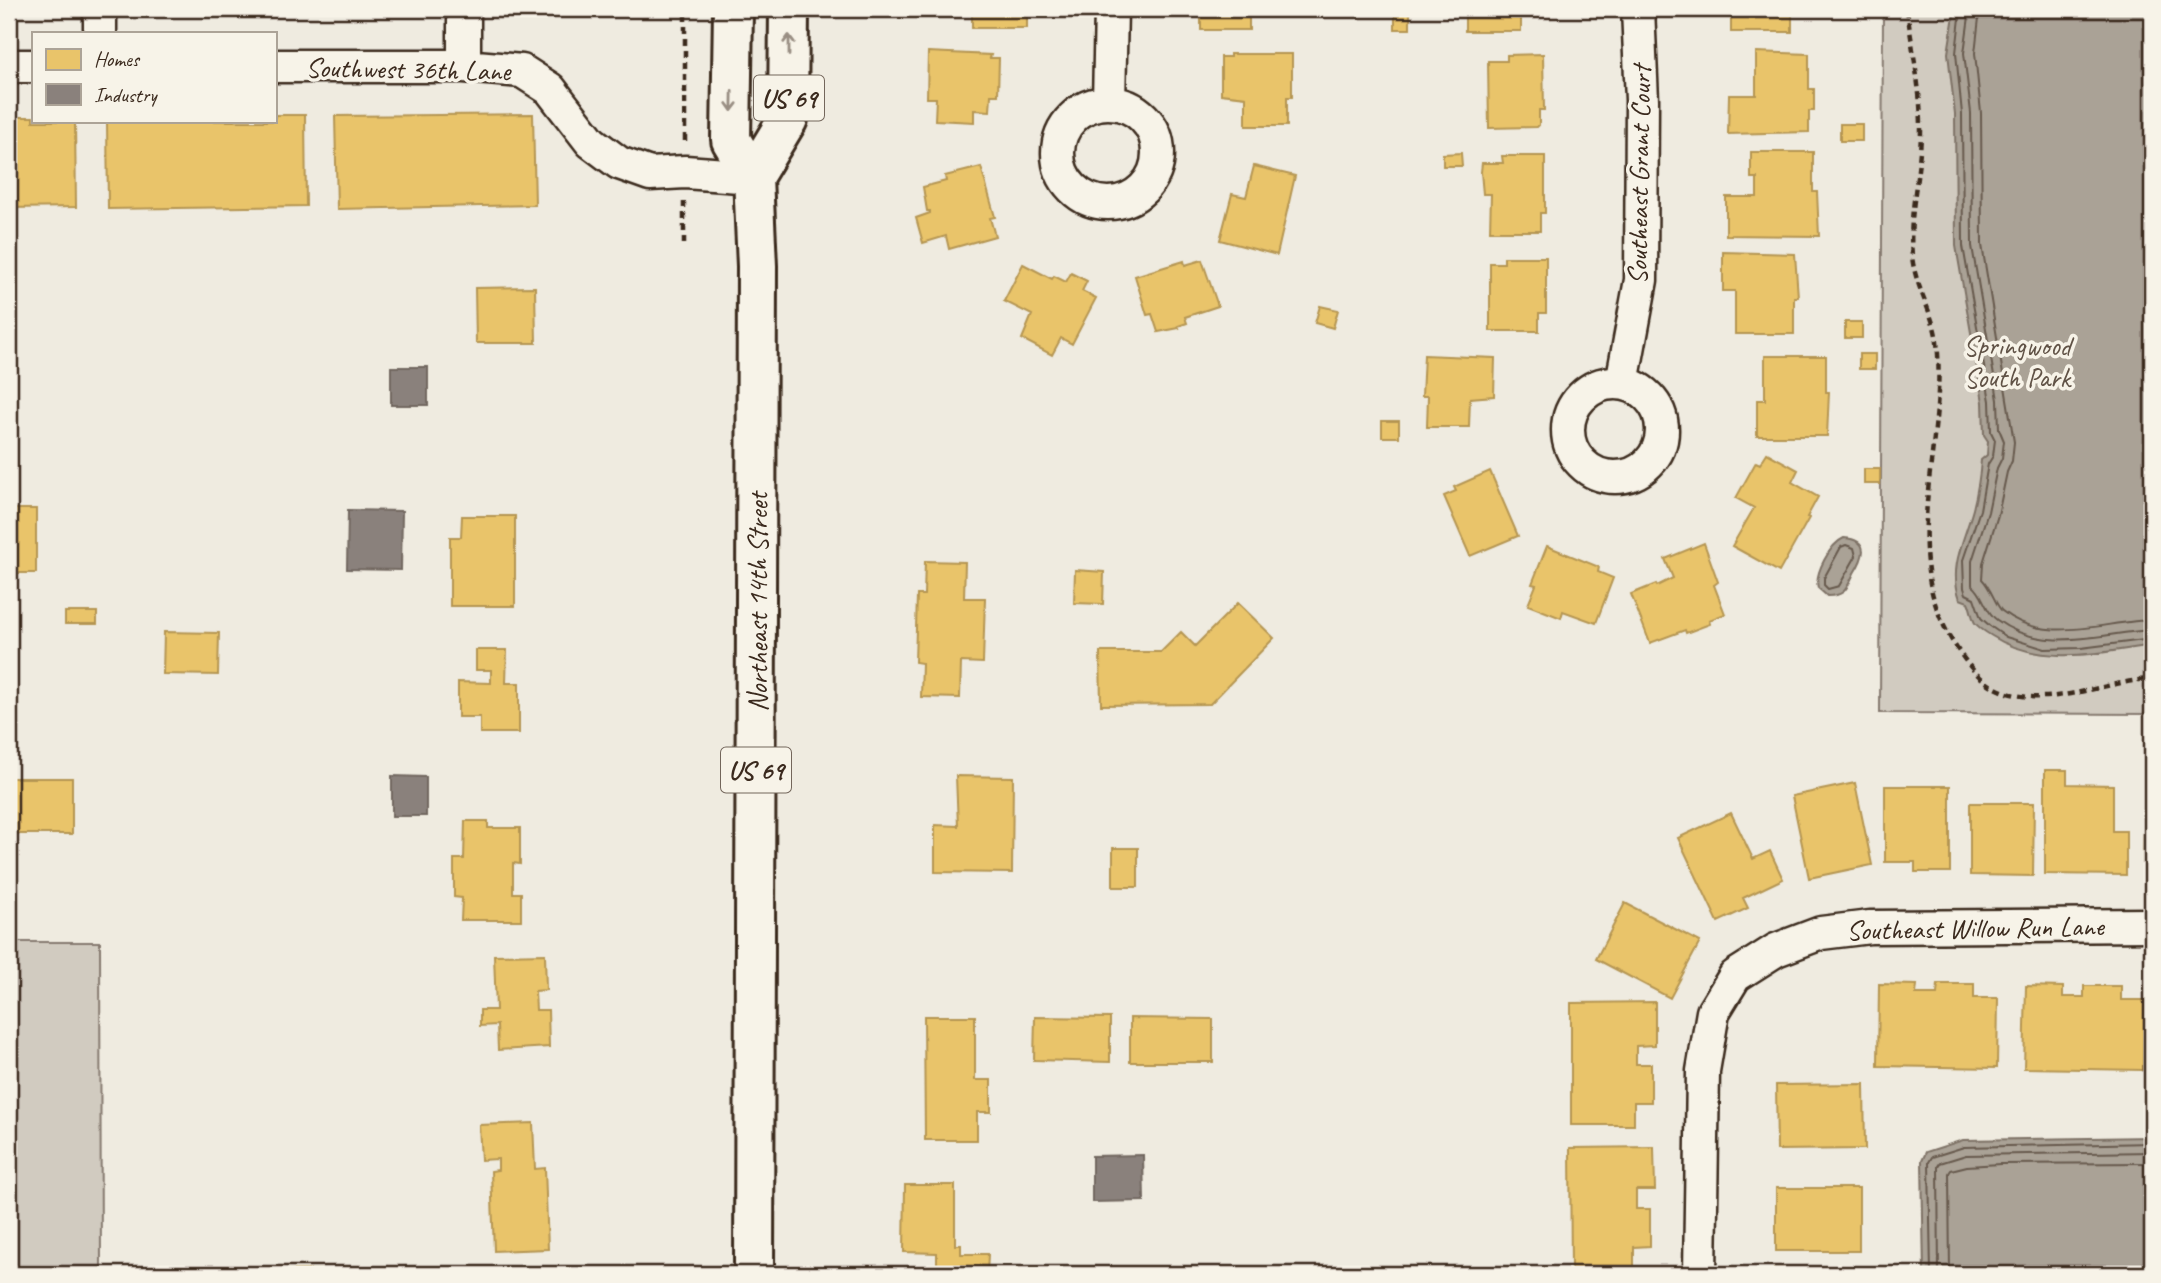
<svg xmlns="http://www.w3.org/2000/svg" width="2161" height="1283" font-family="Caveat,sans-serif">
<style>
.green{fill:#d1cbc0;stroke:#867a6f;stroke-width:2}
.water{fill:#aaa296;stroke:#7e7266;stroke-width:2}
.homes{fill:#e9c46a;stroke:#b59653;stroke-width:2}
.industry{fill:#8a817c;stroke:#726760;stroke-width:2}
.lines{fill:none;stroke-linecap:round;stroke-linejoin:round}
.shore{stroke:#675a4e;stroke-width:2}
.street-casing{stroke:#3b2a1e;stroke-width:37}
.primary-casing{stroke:#3b2a1e;stroke-width:44}
.path{stroke:#3b2a1e;stroke-width:4.5;stroke-dasharray:7 5;stroke-linecap:butt}
.street{stroke:#f7f3e8;stroke-width:32}
.primary{stroke:#f7f3e8;stroke-width:38}
.oneway{stroke:#998e83}
.labels{text-anchor:middle;dominant-baseline:central;stroke-width:7;stroke-linejoin:round;paint-order:stroke}
.shield{fill:#f7f3e8;stroke:#73665b;stroke-width:2}
.shield-label{font-size:26px;font-weight:bold;fill:#3b2a1e}
.street-label{font-size:28px;fill:#3b2a1e;stroke:#f7f3e8}
.park-label{font-size:28px;fill:#605246;stroke:#f7f3e8}
</style>
<rect width="100%" height="100%" fill="#efebe0"/>
<filter id="ink" filterUnits="userSpaceOnUse"><feTurbulence type="fractalNoise" baseFrequency=".0143" numOctaves="2"/><feDisplacementMap in="SourceGraphic" scale="14" xChannelSelector="R" yChannelSelector="G"/><feConvolveMatrix kernelMatrix="1 2 1 2 8 2 1 2 1" color-interpolation-filters="sRGB"/></filter>
<g filter="url(#ink)">
<path class="green" d="M 1883,9 L 2152,9 L 2152,714 L 1880,713 Z
M 9,942 L 100,942 L 101,1274 L 9,1274 Z"/>
<path class="water" d="M 1955,9 L 2152,9 L 2152,645 C 2100,653 2040,667 1992,636 C 1987,633 1979,628 1975,623 C 1972,618 1971,608 1968,602 L 1960,599 C 1948,567 1965,539 1973,509 C 1977,493 1980,476 1981,460 L 1987,455 L 1988,441 L 1984,435 L 1983,402 L 1956,246 L 1955,114 L 1948,53 Z
M 1844,538 C 1871,540 1864,557 1854,573 C 1851,579 1848,588 1843,592 C 1838,596 1832,596 1827,596 L 1818,588 C 1814,574 1830,544 1844,538 Z
M 2152,1137 L 2152,1274 L 1924,1274 L 1922,1161 L 1926,1152 L 1963,1140 Z"/>
<path class="homes" d="M 952,9 L 1027,9 L 1027,28 L 972,28 L 972,9 Z
M 1201,9 L 1249,9 L 1249,30 L 1201,30 Z
M 1465,9 L 1521,9 L 1521,31 L 1465,31 Z
M 1731,9 L 1792,9 L 1792,32 L 1731,32 Z
M 1395,13 L 1410,13 L 1410,29 L 1395,29 Z
M 928,52 L 991,55 L 990,58 L 999,58 L 998,95 L 991,95 L 990,111 L 974,110 L 974,122 L 935,120 L 936,98 L 927,98 Z
M 1756,52 L 1809,54 L 1809,89 L 1814,89 L 1814,111 L 1809,111 L 1809,132 L 1728,134 L 1729,95 L 1756,95 Z
M 1230,54 L 1292,54 L 1292,97 L 1287,97 L 1287,126 L 1246,126 L 1246,97 L 1221,94 L 1221,57 L 1230,57 Z
M 1543,54 L 1544,110 L 1539,110 L 1539,125 L 1537,127 L 1489,128 L 1488,61 L 1507,61 L 1507,55 Z
M 533,114 L 535,205 L 337,209 L 335,116 Z
M 275,115 L 305,115 L 306,206 L 108,209 L 107,121 L 275,121 Z
M 9,117 L 33,117 L 33,121 L 75,121 L 76,207 L 9,208 Z
M 1840,124 L 1862,124 L 1862,141 L 1840,141 Z
M 1751,152 L 1813,152 L 1813,192 L 1817,192 L 1819,236 L 1726,235 L 1726,197 L 1757,197 L 1757,178 L 1751,178 Z
M 1461,153 L 1462,166 L 1443,166 L 1443,154 Z
M 1502,156 L 1545,156 L 1545,213 L 1540,213 L 1540,231 L 1490,231 L 1491,194 L 1483,194 L 1481,172 L 1482,163 L 1503,163 Z
M 1254,166 L 1295,176 L 1277,255 L 1220,240 L 1232,194 L 1246,197 Z
M 981,167 L 995,217 L 990,218 L 995,236 L 949,249 L 946,236 L 923,243 L 916,218 L 930,213 L 930,211 L 927,211 L 923,187 L 946,181 L 945,176 Z
M 1723,252 L 1795,254 L 1798,297 L 1794,297 L 1794,334 L 1735,334 L 1735,291 L 1723,291 Z
M 1504,257 L 1546,257 L 1546,313 L 1539,313 L 1539,331 L 1490,331 L 1490,263 L 1504,263 Z
M 1202,260 L 1218,306 L 1185,317 L 1187,323 L 1178,326 L 1179,328 L 1158,332 L 1152,314 L 1147,315 L 1135,276 L 1184,261 L 1185,265 Z
M 1023,264 L 1052,279 L 1054,276 L 1066,282 L 1071,273 L 1087,281 L 1082,291 L 1096,298 L 1072,344 L 1061,338 L 1052,355 L 1022,339 L 1032,315 L 1004,301 Z
M 535,287 L 536,343 L 476,343 L 475,288 Z
M 1320,306 L 1338,310 L 1333,328 L 1315,323 Z
M 1845,322 L 1862,322 L 1862,338 L 1845,338 Z
M 1859,354 L 1875,354 L 1875,369 L 1859,369 Z
M 1424,355 L 1495,358 L 1494,396 L 1470,398 L 1469,427 L 1427,427 L 1428,396 L 1422,396 Z
M 1765,356 L 1826,356 L 1826,392 L 1829,392 L 1827,436 L 1757,436 L 1757,400 L 1765,400 Z
M 1382,421 L 1399,421 L 1399,437 L 1382,437 Z
M 1767,453 L 1798,470 L 1792,482 L 1818,497 L 1807,517 L 1809,518 L 1779,572 L 1732,546 L 1754,508 L 1736,498 L 1756,462 L 1760,464 Z
M 1864,469 L 1880,469 L 1880,484 L 1864,484 Z
M 1490,471 L 1518,536 L 1470,556 L 1444,496 L 1456,491 L 1454,487 Z
M 9,509 L 36,509 L 36,573 L 9,573 Z
M 462,516 L 515,516 L 515,606 L 450,606 L 450,537 L 461,537 Z
M 1704,543 L 1718,582 L 1714,585 L 1725,614 L 1709,620 L 1710,624 L 1686,633 L 1685,630 L 1650,643 L 1631,594 L 1656,584 L 1657,586 L 1673,578 L 1665,559 Z
M 1547,546 L 1599,567 L 1598,572 L 1613,578 L 1596,623 L 1563,611 L 1561,618 L 1528,605 L 1536,585 L 1532,584 Z
M 925,561 L 965,562 L 964,598 L 985,598 L 983,663 L 961,662 L 960,698 L 921,697 L 922,663 L 915,662 L 917,595 L 924,595 Z
M 1075,570 L 1104,572 L 1103,604 L 1074,603 Z
M 1238,603 L 1274,638 L 1210,704 L 1101,705 L 1100,652 L 1161,652 L 1181,632 L 1195,646 Z
M 65,612 L 97,612 L 97,624 L 65,624 Z
M 164,632 L 219,633 L 218,675 L 163,674 Z
M 476,650 L 507,650 L 506,683 L 519,683 L 519,733 L 480,733 L 480,717 L 458,717 L 458,682 L 491,683 L 491,670 L 476,670 Z
M 2045,770 L 2067,770 L 2067,784 L 2113,785 L 2113,831 L 2126,831 L 2126,875 L 2045,874 Z
M 956,776 L 1013,777 L 1012,873 L 935,872 L 935,825 L 958,826 Z
M 9,778 L 72,778 L 72,834 L 9,834 Z
M 1855,783 L 1872,865 L 1809,878 L 1792,796 Z
M 1885,786 L 1950,786 L 1950,872 L 1915,872 L 1915,862 L 1885,862 Z
M 2145,789 L 2152,789 L 2152,867 L 2143,867 Z
M 1970,803 L 2034,803 L 2033,876 L 1970,875 Z
M 1731,813 L 1753,859 L 1770,851 L 1783,879 L 1743,898 L 1748,908 L 1718,922 L 1678,838 Z
M 465,821 L 488,821 L 488,828 L 520,828 L 520,864 L 513,863 L 513,893 L 521,893 L 521,920 L 461,920 L 462,898 L 454,897 L 454,859 L 464,859 Z
M 1113,848 L 1138,848 L 1138,887 L 1113,887 Z
M 1625,903 L 1700,942 L 1670,998 L 1596,959 Z
M 545,954 L 546,990 L 535,991 L 536,1010 L 548,1010 L 549,1047 L 498,1050 L 497,1025 L 480,1026 L 480,1010 L 496,1010 L 494,955 Z
M 1879,984 L 1917,985 L 1916,994 L 1937,994 L 1938,984 L 1974,984 L 1974,998 L 1998,998 L 1997,1068 L 1878,1066 Z
M 2026,986 L 2063,987 L 2063,997 L 2084,997 L 2084,986 L 2121,986 L 2121,1000 L 2145,1000 L 2143,1070 L 2024,1068 Z
M 1655,1002 L 1655,1045 L 1636,1046 L 1636,1064 L 1651,1064 L 1651,1102 L 1634,1102 L 1634,1125 L 1571,1125 L 1571,1003 Z
M 924,1016 L 975,1016 L 975,1080 L 991,1080 L 991,1112 L 977,1112 L 977,1140 L 925,1140 Z
M 1035,1017 L 1110,1018 L 1110,1062 L 1034,1060 Z
M 1130,1018 L 1213,1019 L 1213,1062 L 1130,1062 Z
M 1864,1084 L 1865,1149 L 1777,1150 L 1776,1085 Z
M 533,1123 L 535,1169 L 545,1168 L 548,1249 L 494,1251 L 491,1171 L 498,1170 L 498,1159 L 481,1160 L 479,1125 Z
M 1654,1147 L 1655,1190 L 1636,1190 L 1636,1209 L 1650,1209 L 1650,1246 L 1634,1247 L 1634,1270 L 1571,1271 L 1570,1148 Z
M 905,1185 L 955,1185 L 955,1245 L 961,1245 L 961,1254 L 988,1254 L 987,1274 L 937,1274 L 937,1253 L 904,1252 Z
M 1776,1188 L 1859,1188 L 1859,1251 L 1776,1251 Z
M 1859,1268 L 1859,1274 L 1774,1274 L 1774,1269 Z
M 321,1270 L 321,1274 L 239,1274 L 239,1271 Z"/>
<path class="industry" d="M 391,367 L 428,367 L 428,405 L 391,405 Z
M 348,510 L 402,511 L 401,570 L 347,569 Z
M 392,776 L 426,777 L 426,816 L 392,816 Z
M 1143,1155 L 1144,1201 L 1092,1202 L 1092,1156 Z"/>
<g class="lines">
<path class="shore" d="M 1961,9 L 1956,53 L 1962,114 L 1963,246 L 1990,401 L 1991,432 L 1995,440 L 1993,456 L 1988,464 L 1980,510 L 1963,560 L 1964,588 L 1966,594 L 1974,598 L 1981,618 L 1990,626 L 2006,637 L 2045,649 L 2081,648 L 2152,639
M 1970,9 L 1964,53 L 1971,113 L 1972,246 L 1998,400 L 1999,429 L 2004,441 L 2002,458 L 1997,468 L 1988,512 L 1972,561 L 1972,585 C 1985,595 1984,611 1997,620 C 2044,655 2100,633 2152,630
M 1980,9 L 1975,53 L 1981,113 L 1982,245 L 2014,442 L 2012,461 L 2007,472 L 1998,515 L 1983,563 L 1982,579 C 1991,588 1996,606 2002,611 C 2045,646 2104,621 2152,620
M 1846,545 L 1854,548 L 1856,556 L 1839,586 L 1828,589 L 1824,585 L 1824,578 L 1841,547 Z
M 1931,1274 L 1929,1162 L 1932,1157 L 1964,1147 L 2152,1143
M 1939,1274 L 1938,1166 L 1940,1163 L 1966,1155 L 2152,1152
M 1950,1274 L 1949,1173 L 1951,1170 L 1967,1166 L 2000,1164 L 2152,1163"/>
<defs>
<path id="street" d="M 100,9 L 100,33
M 464,9 L 464,66
M 9,66 L 33,66
M 275,66 L 464,66 L 522,71 L 550,89 L 591,142 L 619,163 L 650,174 L 685,172 L 753,177
M 1109,102 L 1111,9
M1058 153a50 50 0 1 1 100 0a50 50 0 1 1-100 0Z
M1568 430a47 47 0 1 1 94 0a47 47 0 1 1-94 0Z
M 1622,383 L 1641,280 L 1642,100 L 1638,9
M 1700,1274 L 1703,1071 L 1713,1012 L 1735,976 L 1776,950 L 1821,933 L 1870,927 L 2152,925"/>
<path id="primary" d="M 733,9 L 731,140 L 753,177 L 757,266 L 754,1274
M 753,177 L 788,119 L 789,9"/>
</defs>
<use href="#street" class="street-casing"/>
<use href="#primary" class="primary-casing"/>
<path class="path" d="M 1907,9 C 1912,49 1921,88 1921,129 C 1921,172 1908,213 1912,256 C 1915,287 1934,314 1937,342 C 1948,444 1894,554 1956,647 C 1965,661 1977,677 1992,686 C 2041,714 2101,681 2152,679
M 685,141 L 685,9
M 684,244 L 684,202"/>
<use href="#street" class="street"/>
<use href="#primary" class="primary"/>
</g>
<defs><path id="oneway-shaft" d="M-6 0H5M1.5-3L5.5 0L1.5 3" fill="none" stroke-width="1.6" stroke-linecap="round" stroke-linejoin="round" transform="scale(1.75)"/></defs>
<g class="oneway">
<use href="#oneway-shaft" transform="translate(789 45) rotate(-90)"/>
<use href="#oneway-shaft" transform="translate(732 101) rotate(91)"/>
</g>
</g>
<g class="labels">
<g class="shield">
<rect x="754" y="75.5" width="70" height="45" rx="5"/>
<rect x="721" y="747.5" width="70" height="45" rx="5"/>
</g>
<g class="shield-label">
<text x="789" y="98">US 69</text>
<text x="756" y="770">US 69</text>
</g>
<g class="street-label">
<text transform="translate(408 69) rotate(1)">Southwest 36th Lane</text>
<text transform="translate(1639 175) rotate(-89)">Southeast Grant Court</text>
<text transform="translate(757 602) rotate(-90)">Northeast 14th Street</text>
<text transform="translate(1975 928) rotate(-1)">Southeast Willow Run Lane</text>
</g>
<g class="park-label">
<text x="2017" y="345">Springwood<tspan x="2017" dy="32">South Park</tspan></text>
</g>
</g>
<rect width="2161" height="1283" fill="none" stroke="#f7f3e8" stroke-width="35"/>
<rect x="18" y="18" width="2126" height="1248" fill="none" stroke="#3b2a1e" stroke-width="2.5" filter="url(#ink)"/>
<rect x="32" y="32" width="245" height="91" fill="#f7f3e8" stroke="#aca397" stroke-width="2"/>
<rect x="46" y="49" width="35" height="21" fill="#e9c46a" stroke="#aca397" stroke-width="2"/>
<text x="94" y="66" font-size="21" fill="#3b2a1e">Homes</text>
<rect x="46" y="84" width="35" height="21" fill="#8a817c" stroke="#aca397" stroke-width="2"/>
<text x="94" y="102" font-size="21" fill="#3b2a1e">Industry</text>
</svg>
